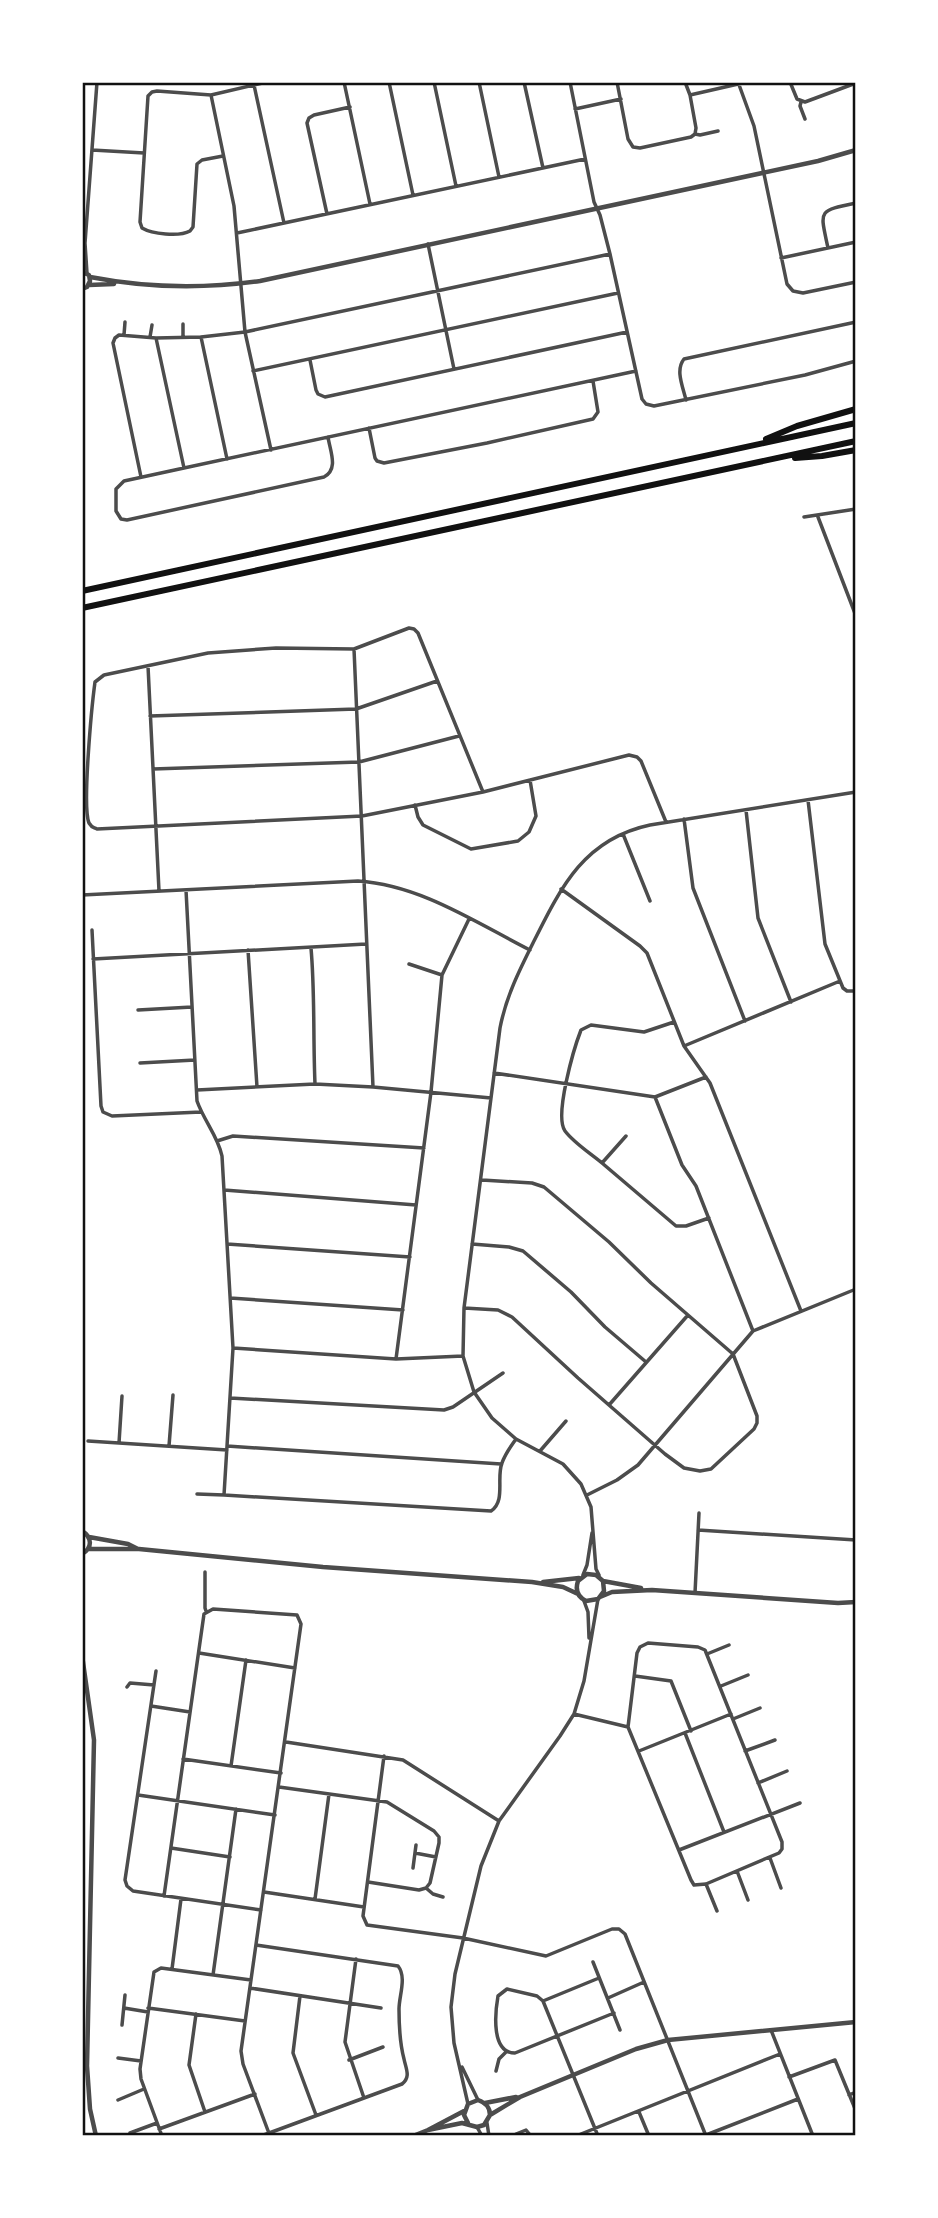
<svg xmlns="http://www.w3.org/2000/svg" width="938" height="2218" font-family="'Varela Round',sans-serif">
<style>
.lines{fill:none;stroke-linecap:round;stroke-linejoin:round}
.minor{stroke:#4c4c4c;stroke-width:3.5}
.tertiary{stroke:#4c4c4c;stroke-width:4.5}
.motorway{stroke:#111;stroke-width:6}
.neatline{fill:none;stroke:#111;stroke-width:2.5}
</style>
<rect width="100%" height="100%" fill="#fff"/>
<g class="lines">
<path class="minor" d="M 267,82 L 211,95 L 234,206 L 245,332 L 271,450
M 344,82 L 370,204
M 389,82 L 413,195
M 434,82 L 456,186
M 479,82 L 499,177
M 524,82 L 543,168
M 570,82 L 594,202 L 600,215 L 610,254 L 642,399 L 646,404 L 654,406 L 805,375 L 856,361
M 617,82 L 628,139 L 633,147 L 640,148 L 691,137 L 695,134 L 696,128 L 690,95 L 685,82
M 738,82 L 754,126 L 787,284 L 793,291 L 803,293 L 856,282
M 790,82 L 797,99 L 805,102 L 856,83
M 254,85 L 284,223
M 211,95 L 157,91 L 152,92 L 148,96 L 140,222 L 142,228 C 152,234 179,237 190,231 L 193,227 L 197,164 L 202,160 L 223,156
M 690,95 L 747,82
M 801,102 L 800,106 L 805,119
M 575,109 L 621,99
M 695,134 L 700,135 L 718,131
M 92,150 L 144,153
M 327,214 L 307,123 L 309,118 L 314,115 L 350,107
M 237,233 L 585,159
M 428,244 L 454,369
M 828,248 C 820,210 817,211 856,203
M 781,258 L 856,242
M 87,273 L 85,243 L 97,82
M 183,324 L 183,337
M 124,335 L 125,322
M 150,337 L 152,325
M 201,337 L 227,459
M 156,338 L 184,468
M 310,360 L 316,390 L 318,394 L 325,397 L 627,332
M 253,371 L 618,293
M 686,400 C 683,387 675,370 684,359 L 856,322
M 369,428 L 375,458 L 377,461 L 384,463 L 487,443 L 593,419 L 598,412 L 593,381
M 328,437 C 330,451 339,469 324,477 L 127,520 L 121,519 L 116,511 L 116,489 L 124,481 L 184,468 L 636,371
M 141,477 L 113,343 L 115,338 L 119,335 L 156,338 L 201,337 L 245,332 L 610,254
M 804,517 L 856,509
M 818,517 L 856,616
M 354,649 L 373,1087
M 148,666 L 159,891
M 150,716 L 356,709 L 437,681
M 153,769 L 359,762 L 459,736
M 483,792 L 418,633 L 414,629 L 409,628 L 354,649 L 276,648 L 208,653 L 104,675 L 95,682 C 92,704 82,807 89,823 C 92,828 93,827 97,829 L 362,816 L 483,792 L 629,755 L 637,757 L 641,761 L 666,822
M 808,800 L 825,944 L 843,988 L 847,991 L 856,991
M 415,805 L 418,817 L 423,825 L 471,849 L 518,841 L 529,832 L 536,816 L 530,780
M 746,810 L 758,918 L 791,1002
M 684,819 L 693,888 L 745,1021
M 623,834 L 650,901
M 561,889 L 640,946 L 647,953 L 684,1046 L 710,1083 L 801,1311
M 186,890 L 197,1101 C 204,1121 218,1136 222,1156 L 233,1348 L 224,1495 L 491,1511 C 506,1501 496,1478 502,1463 C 505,1454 511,1446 516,1439
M 82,895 L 358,881 C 420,885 475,922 530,950
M 92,930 L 101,1106 L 103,1112 L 112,1116 L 201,1112
M 311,948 C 315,993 313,1038 315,1084
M 248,950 L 257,1087
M 93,959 L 366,944
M 409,964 L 442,975
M 138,1010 L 192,1007
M 684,1046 L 840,981
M 140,1063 L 195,1060
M 494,1073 L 655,1097 L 706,1077
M 197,1090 L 315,1084 L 373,1087 L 491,1098
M 655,1097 L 682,1165 L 696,1186 L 753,1331
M 626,1136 L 602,1163 L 676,1226 L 686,1226 L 709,1218
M 217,1141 L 233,1136 L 424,1148
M 602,1163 C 590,1153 574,1143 565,1131 C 554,1116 574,1048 581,1030 L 591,1025 L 644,1032 L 674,1022
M 224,1190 L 416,1205
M 227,1244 L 410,1257
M 472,1244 L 509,1247 L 523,1251 L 571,1292 L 605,1327 L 646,1362
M 230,1298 L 403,1310
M 464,1308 L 498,1310 L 512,1317 L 578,1378 L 665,1454 L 684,1468 L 700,1471 L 711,1469 L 754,1429 L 757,1423 L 757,1416 L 733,1354 L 651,1283 L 609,1242 L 544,1187 L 532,1183 L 482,1180
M 233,1348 L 396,1359 L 463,1356
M 396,1359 L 431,1092 L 442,975 L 469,919
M 230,1398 L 444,1410 L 453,1407 L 503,1373
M 609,1405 L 688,1315
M 88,1441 L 227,1450
M 119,1443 L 122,1396
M 169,1446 L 173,1395
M 227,1446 L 501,1464
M 540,1451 L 566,1421
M 197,1494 L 224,1495
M 587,1495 L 617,1480 L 638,1465 L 753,1331 L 856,1289
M 698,1530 L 856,1540
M 205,1572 L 205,1608 L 206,1611
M 583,1575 L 587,1565 L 592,1533
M 599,1575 L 596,1569 L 591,1507 L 581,1484 L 563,1464 L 516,1439 L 492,1418 L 474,1392 L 463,1356 L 464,1308 L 500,1028 C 506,997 519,971 533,943 C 561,887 584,839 650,825 L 856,792
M 695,1593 L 699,1513
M 584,1601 L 588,1612 L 589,1638
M 199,1653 L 295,1668
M 707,1654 L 729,1645
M 156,1671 L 125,1880 L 127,1886 L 133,1891 L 261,1910
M 635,1676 L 671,1681 L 691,1731
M 721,1686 L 748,1675
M 127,1687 L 130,1683 L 154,1685
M 151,1706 L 190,1712
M 574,1714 L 628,1727 L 691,1880 L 694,1885 L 706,1884 L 779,1853 L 782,1849 L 782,1842 L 705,1650 L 698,1647 L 648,1643 L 640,1647 L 637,1653 L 628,1727
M 733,1719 L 760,1708
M 685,1733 L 724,1832
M 286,1742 L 403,1760 L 499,1821
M 639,1751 L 731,1714
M 745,1751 L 775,1740
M 384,1756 L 363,1916 L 367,1925 L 463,1938 L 546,1956 L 612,1929 L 619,1929 L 625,1934 L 706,2136
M 183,1759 L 281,1773
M 231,1766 L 246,1660
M 758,1783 L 787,1771
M 279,1787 L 387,1802 L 434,1831 L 439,1837 L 439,1843 L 430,1883 L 426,1888
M 138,1795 L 275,1815
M 171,1848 L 230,1857
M 679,1850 L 800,1803
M 415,1853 L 436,1857
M 770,1858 L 781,1888
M 413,1868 L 416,1845
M 737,1871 L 748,1900
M 368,1882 L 419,1890 L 426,1888 L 433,1894 L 443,1897
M 706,1884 L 717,1911
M 264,1892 L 364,1907
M 164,1896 L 204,1614 L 213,1609 L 297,1615 L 301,1624 L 241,2051 L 243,2064 L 270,2136
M 315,1899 L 329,1794
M 256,1945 L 398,1966 C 407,1977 399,1996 399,2009 C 399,2025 400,2044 404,2059 C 406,2069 411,2077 402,2084 L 261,2136
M 356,1959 L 345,2042 L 364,2098
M 593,1962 L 620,2030
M 172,1969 L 181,1899
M 213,1975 L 236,1809
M 250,1988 L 381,2008
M 300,1996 L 293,2053 L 316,2115
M 608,1998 L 644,1982
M 543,2001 L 599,1978
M 124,2008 L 148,2012
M 148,2008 L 245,2021
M 196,2014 L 189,2065 L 205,2112
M 122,2025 L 125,1995
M 771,2030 L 813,2136
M 118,2058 L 141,2061
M 349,2060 L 383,2047
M 462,2067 L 478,2100
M 496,2071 L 499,2059 L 506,2052
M 789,2077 L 835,2060 L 856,2111
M 849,2095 L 856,2092
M 118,2100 L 144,2089
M 468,2104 L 454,2043 L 451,2007 L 455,1974 L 481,1866 L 499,1821 L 560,1736 L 574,1714 L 584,1681 L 598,1599
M 639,2112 L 649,2136
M 487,2123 L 489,2136
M 477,2127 L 482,2136
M 159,2129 L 255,2094
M 130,2133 L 157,2123
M 516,2134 L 526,2130 L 531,2136
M 706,2135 L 798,2099
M 162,2136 L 141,2079 L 140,2069 L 154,1972 L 161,1968 L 251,1980
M 576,2136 L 780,2054
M 598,2136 L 543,2001 L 537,1996 L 507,1989 L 498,1996 C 495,2013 491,2053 515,2053 L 614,2013"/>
<path class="tertiary" d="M 82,272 L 89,275 L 90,281 L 87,287 L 82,289
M 90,277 C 147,288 203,289 260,281 L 818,161 L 856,150
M 89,285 L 114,284
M 82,1531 C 92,1537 93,1548 82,1554
M 89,1537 L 128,1544 L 138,1549
M 88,1549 L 139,1549 L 323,1567 L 532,1582 L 563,1587 L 578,1594
M 603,1581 L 604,1591 L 598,1599 L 586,1601 C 578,1597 575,1590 578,1581 L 587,1574 L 596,1575 L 603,1581 L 641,1588
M 543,1582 L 579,1578
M 600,1597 L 612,1592 L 652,1590 L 838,1603 L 856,1602
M 82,1655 L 94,1740 L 87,2066 L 90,2109 L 96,2136
M 485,2103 L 516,2097
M 490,2115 L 520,2097 L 636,2049 L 668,2040 L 856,2022
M 428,2130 L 462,2123 L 477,2127 L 484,2125 L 490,2115 C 490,2107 486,2103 478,2100 L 468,2104 L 464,2115 L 468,2123
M 413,2136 L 428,2130 L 464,2111"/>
<path class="motorway" d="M 766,439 L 797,426 L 856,409
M 795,458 L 822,456 L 856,450
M 82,591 L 856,423
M 82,608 L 856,441"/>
</g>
<rect width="938" height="2218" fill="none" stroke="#ffffff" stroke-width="168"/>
<rect x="84" y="84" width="770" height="2050" class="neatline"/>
</svg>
